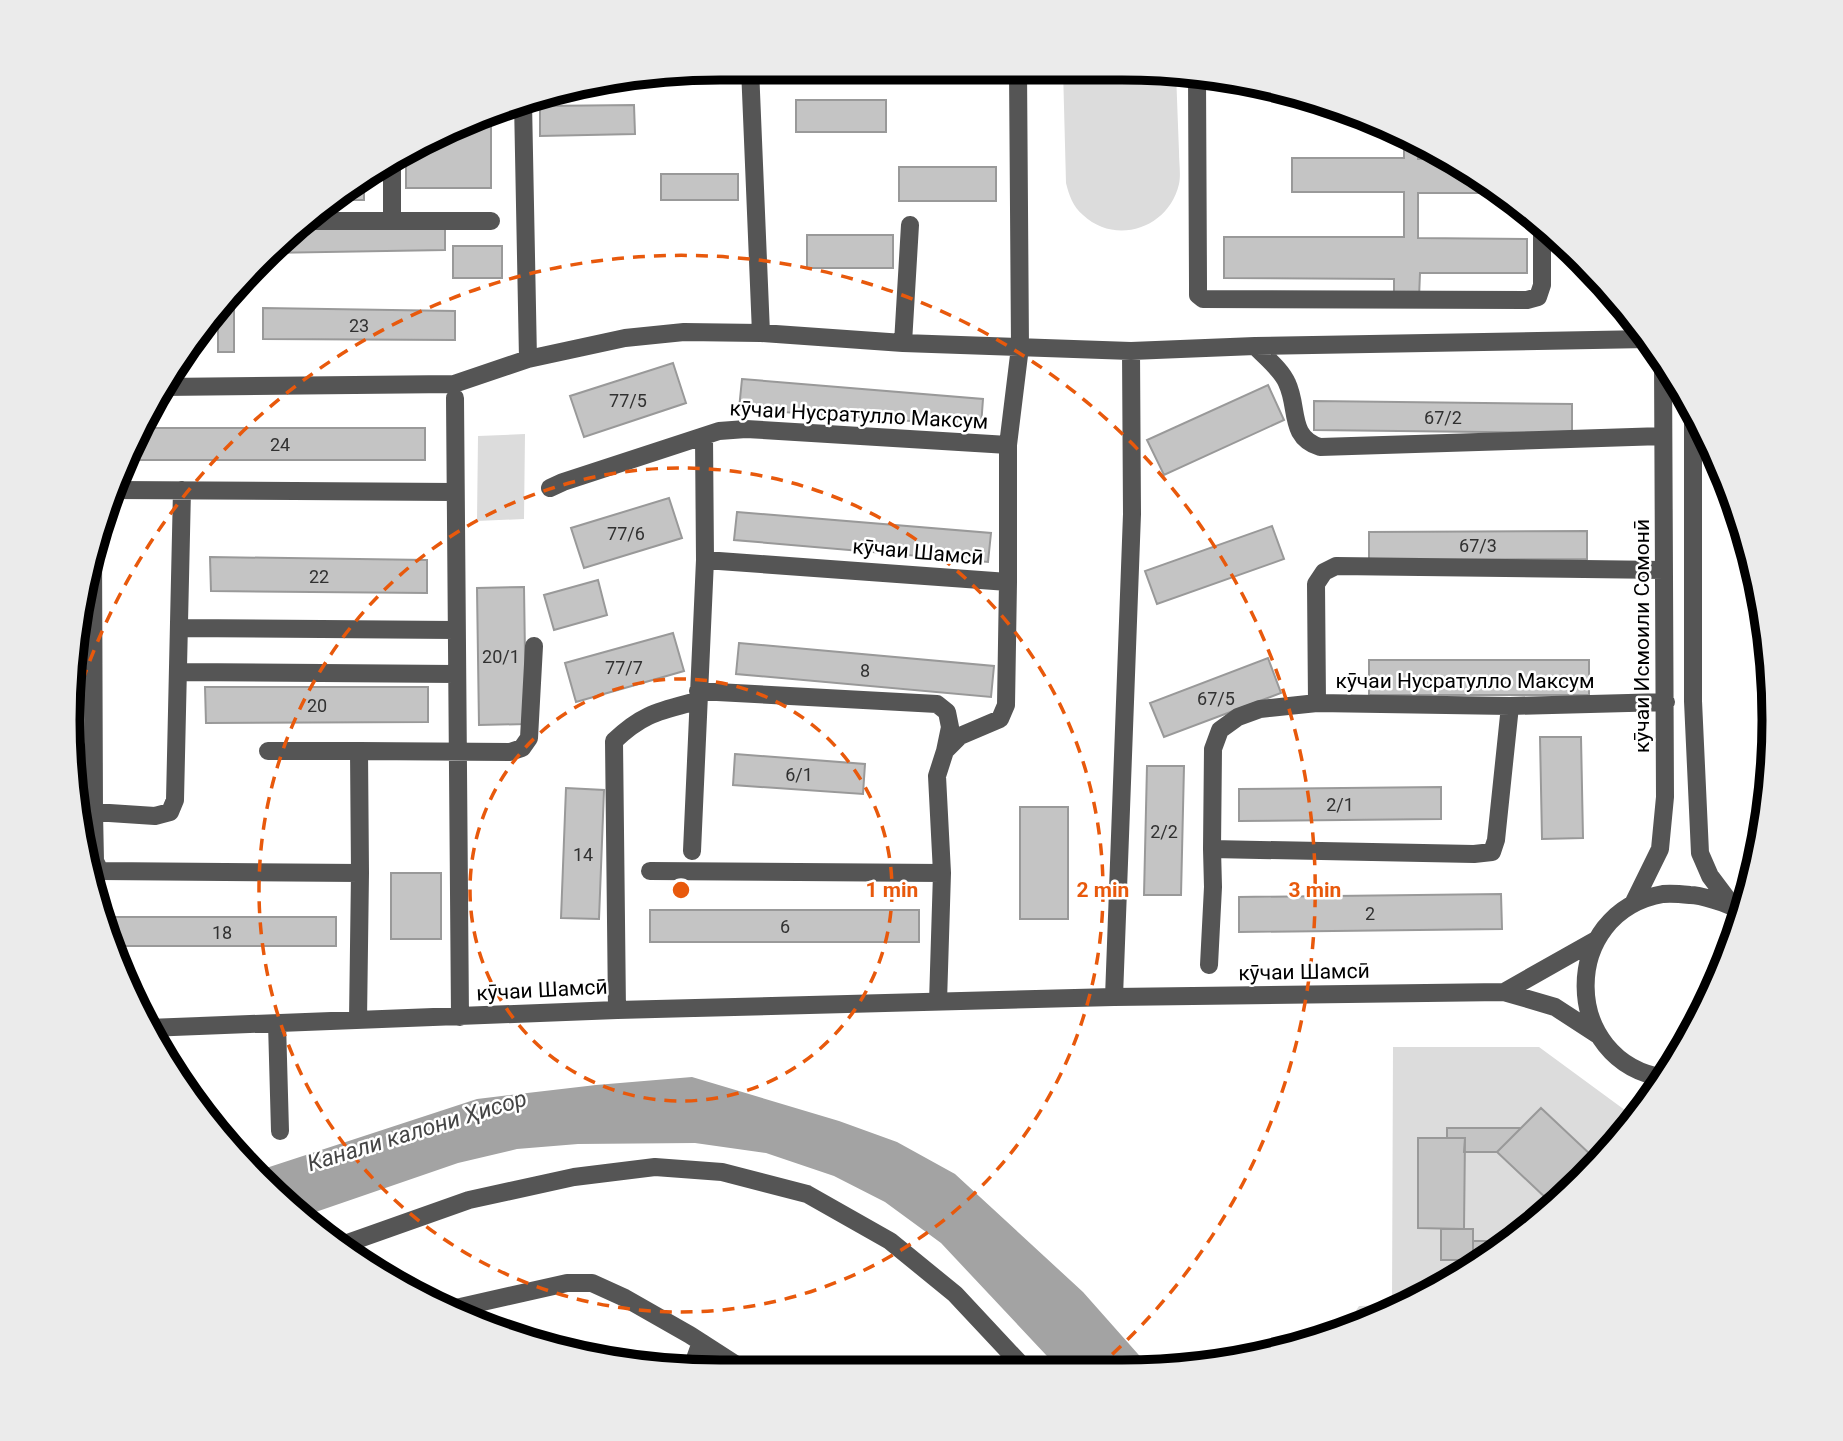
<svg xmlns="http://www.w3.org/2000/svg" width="1843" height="1441" font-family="Roboto,sans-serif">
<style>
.green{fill:#dcdcdc}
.water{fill:#a3a3a3}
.building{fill:#c4c4c4;stroke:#999;stroke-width:2}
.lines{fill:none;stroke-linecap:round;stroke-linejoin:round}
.minor{stroke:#555;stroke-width:18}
.ring{fill:none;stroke:#e8590c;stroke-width:3.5;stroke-dasharray:12 9}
.labels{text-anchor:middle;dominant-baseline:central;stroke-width:5;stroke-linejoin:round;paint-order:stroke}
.number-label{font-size:18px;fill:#313131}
.street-label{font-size:21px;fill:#000;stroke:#fff}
.water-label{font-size:23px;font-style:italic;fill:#444;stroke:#fff}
.rim{fill:none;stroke:#000;stroke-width:9}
.centre{fill:#e8590c;stroke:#fff;stroke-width:3.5}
.ring-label{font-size:21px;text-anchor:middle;font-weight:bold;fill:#e8590c;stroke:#fff;stroke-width:5;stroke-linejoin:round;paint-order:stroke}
</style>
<rect width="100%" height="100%" fill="#fff"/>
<path class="green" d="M 1063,69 L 1165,70 L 1176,72 C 1177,99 1178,126 1179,152 C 1179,162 1181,175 1179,184 C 1169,228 1116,246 1083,215 C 1073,207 1069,195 1066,183 Z
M 525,434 L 524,519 L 477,521 L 478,436 Z
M 1393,1047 L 1539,1047 L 1633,1116 L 1633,1125 L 1553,1211 L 1449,1285 L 1341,1334 L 1359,1306 L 1392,1305 Z"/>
<path class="water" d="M 692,1077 L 839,1121 L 897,1142 L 955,1174 L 1083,1292 L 1153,1371 L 1062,1372 L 941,1243 L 885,1202 L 834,1176 L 766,1153 L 695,1143 L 578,1144 L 517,1149 L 458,1163 L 304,1216 L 254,1172 L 477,1099 L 596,1085 Z"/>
<path class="building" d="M 796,100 L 886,100 L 886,132 L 796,132 Z
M 634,105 L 635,134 L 540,136 L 540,106 Z
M 491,116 L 491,188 L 406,188 L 406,151 Z
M 1404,141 L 1418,149 L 1418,159 L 1437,159 L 1501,193 L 1418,193 L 1418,238 L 1527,239 L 1527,273 L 1420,273 L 1419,298 L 1394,298 L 1394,279 L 1224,278 L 1224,237 L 1404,237 L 1404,192 L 1292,192 L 1292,158 L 1404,158 Z
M 899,167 L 996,167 L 996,201 L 899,201 Z
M 661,174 L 738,174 L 738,200 L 661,200 Z
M 360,182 L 364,182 L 364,200 L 337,200 Z
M 445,218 L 445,250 L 268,253 L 311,220 Z
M 807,235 L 893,235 L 893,268 L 807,268 Z
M 453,246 L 502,246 L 502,278 L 453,278 Z
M 234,292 L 234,352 L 218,352 L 218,313 Z
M 263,308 L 455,311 L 455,340 L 263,339 Z
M 673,363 L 686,403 L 584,437 L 570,396 Z
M 742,379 L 983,399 L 981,426 L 739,409 Z
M 1268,385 L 1284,420 L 1164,475 L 1147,440 Z
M 1314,401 L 1572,404 L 1572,433 L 1314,430 Z
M 142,428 L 425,428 L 425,460 L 129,460 Z
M 669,498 L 682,538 L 584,568 L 571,528 Z
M 737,512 L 991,533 L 988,562 L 734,540 Z
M 1272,526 L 1284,559 L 1157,604 L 1145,571 Z
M 1587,531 L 1587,559 L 1369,560 L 1369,532 Z
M 210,557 L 427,560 L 427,593 L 211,591 Z
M 598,580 L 607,615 L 554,630 L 544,595 Z
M 524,587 L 526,724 L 479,725 L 477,588 Z
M 673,633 L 684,671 L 576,702 L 565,663 Z
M 739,643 L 994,666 L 991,697 L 736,674 Z
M 1268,658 L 1281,693 L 1164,737 L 1150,703 Z
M 1369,660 L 1589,660 L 1589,695 L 1369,695 Z
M 205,687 L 428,687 L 428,722 L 206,723 Z
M 1540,737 L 1581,737 L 1583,838 L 1542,839 Z
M 735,754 L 865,764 L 863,794 L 733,785 Z
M 1147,766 L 1184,766 L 1181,895 L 1144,895 Z
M 1441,787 L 1441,819 L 1239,821 L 1239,789 Z
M 566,788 L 604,790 L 599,919 L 561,918 Z
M 1020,807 L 1068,807 L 1068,919 L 1020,919 Z
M 391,873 L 441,873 L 441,939 L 391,939 Z
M 1501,894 L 1502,929 L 1239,932 L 1239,897 Z
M 650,910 L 919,910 L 919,942 L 650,942 Z
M 102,917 L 336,917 L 336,946 L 114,946 Z
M 1541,1108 L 1591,1155 L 1548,1200 L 1497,1152 Z
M 1447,1128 L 1521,1128 L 1497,1152 L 1464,1152 L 1465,1138 L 1447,1138 Z
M 1418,1138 L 1465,1138 L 1464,1229 L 1418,1228 Z
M 1572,1174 L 1573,1189 L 1547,1215 L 1548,1200 Z
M 1441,1229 L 1473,1229 L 1473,1260 L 1441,1260 Z
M 1473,1241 L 1511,1241 L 1473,1268 Z
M 948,1363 L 960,1372 L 935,1372 Z"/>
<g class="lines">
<path class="minor" d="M 750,68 L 761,333
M 1197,76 L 1198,284 L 1198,295 L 1203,299 L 1527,300 L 1538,297 L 1542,285 L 1542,224
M 523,102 L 528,359
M 392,158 L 392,221
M 310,221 L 491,221
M 903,343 L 910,225
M 1255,346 C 1265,357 1281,369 1287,383 C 1299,408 1288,437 1320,447 L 1663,436
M 162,387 L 454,384 L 528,359 L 625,338 L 684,332 L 761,333 L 903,343 L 1131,351 L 1255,346 L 1648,339
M 455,398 L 460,1017
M 1693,406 L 1693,701 L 1700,853 L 1710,876 L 1734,908
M 550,488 L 563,482 L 719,431 L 746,429 L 1008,445
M 116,490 L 455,492
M 93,545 L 94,812 L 95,861 L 100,871 L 360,873 L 358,1020
M 705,560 L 1008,582 L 1006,705 L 1000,719 L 960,736 L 945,751 L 937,776 L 942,873 L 938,1002
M 1664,570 L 1336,566 L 1324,572 L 1316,584 L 1317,703 L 1510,706 L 1666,702
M 1008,582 L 1008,445 L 1020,347 L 1018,69
M 179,628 L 456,630
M 178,672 L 456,674
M 698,691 L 937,704 L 947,712 L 950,727 L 945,751
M 268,751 L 359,751 L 360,873
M 359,751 L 510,752 L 522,748 L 529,738 L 534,646
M 94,812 L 155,816 L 170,812 L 175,800 L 182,490
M 1212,849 L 1213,749 L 1220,730 L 1238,717 L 1260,709 L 1317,703
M 692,851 L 705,560 L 704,437
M 650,871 L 942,873
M 1633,904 L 1660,849 L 1665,797 L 1663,361
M 1209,965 L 1213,887 L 1212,849 L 1474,854 L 1492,852 L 1496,840 L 1510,706
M 1504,992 L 1596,940
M 1114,997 L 1132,514 L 1131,351
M 617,1010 L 614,741 C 643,713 660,711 697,701
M 277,1023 L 280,1131
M 148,1028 L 617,1010 L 1114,997 L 1504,992 L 1555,1007 L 1598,1035
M 1665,1078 C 1560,1062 1559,912 1663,894 C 1671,893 1681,894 1690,895 C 1699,895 1729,903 1735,909 C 1738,912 1740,915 1742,918
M 339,1246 L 469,1200 L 574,1177 L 655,1167 L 722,1172 L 807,1194 L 890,1241 L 955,1294 L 1028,1372
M 447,1310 L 567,1283 L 592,1283 L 625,1298 L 690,1335 L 749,1373
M 691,1370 L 701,1342"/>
</g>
<g class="ring">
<circle cx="681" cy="890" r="211"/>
<circle cx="681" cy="890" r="422"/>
<path d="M70 721A634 634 0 1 1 1097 1368"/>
</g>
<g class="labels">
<g class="number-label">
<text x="359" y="325">23</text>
<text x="628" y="400">77/5</text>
<text x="1443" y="417">67/2</text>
<text x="280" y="444">24</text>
<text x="626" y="533">77/6</text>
<text x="1478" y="545">67/3</text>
<text x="319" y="576">22</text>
<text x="501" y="656">20/1</text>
<text x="624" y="667">77/7</text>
<text x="865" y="670">8</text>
<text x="1216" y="698">67/5</text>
<text x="317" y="705">20</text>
<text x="799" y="774">6/1</text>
<text x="1340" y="804">2/1</text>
<text x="1164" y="831">2/2</text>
<text x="583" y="854">14</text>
<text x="1370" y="913">2</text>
<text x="785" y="926">6</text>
<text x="222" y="932">18</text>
</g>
<g class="street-label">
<text transform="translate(859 415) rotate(3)">кӯчаи Нусратулло Максум</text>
<text transform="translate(918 552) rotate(5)">кӯчаи Шамсӣ</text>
<text transform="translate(1642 636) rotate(-90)">кӯчаи Исмоили Сомонӣ</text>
<text x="1465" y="681">кӯчаи Нусратулло Максум</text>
<text transform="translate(1304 972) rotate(-1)">кӯчаи Шамсӣ</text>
<text transform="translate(542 990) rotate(-3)">кӯчаи Шамсӣ</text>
</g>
<g class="water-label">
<text transform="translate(417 1131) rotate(-17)">Канали калони Ҳисор</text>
</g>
</g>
<path d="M0 0H1843V1441H0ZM720 80H1122A640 640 0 0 1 1762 720V720A640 640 0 0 1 1122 1360H720A640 640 0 0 1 80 720V720A640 640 0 0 1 720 80Z" fill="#ebebeb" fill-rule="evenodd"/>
<path class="rim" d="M720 80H1122A640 640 0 0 1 1762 720V720A640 640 0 0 1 1122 1360H720A640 640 0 0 1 80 720V720A640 640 0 0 1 720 80Z"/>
<circle cx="681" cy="890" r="10" class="centre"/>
<g class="ring-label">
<text x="892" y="897">1 min</text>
<text x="1103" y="897">2 min</text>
<text x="1315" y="897">3 min</text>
</g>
</svg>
